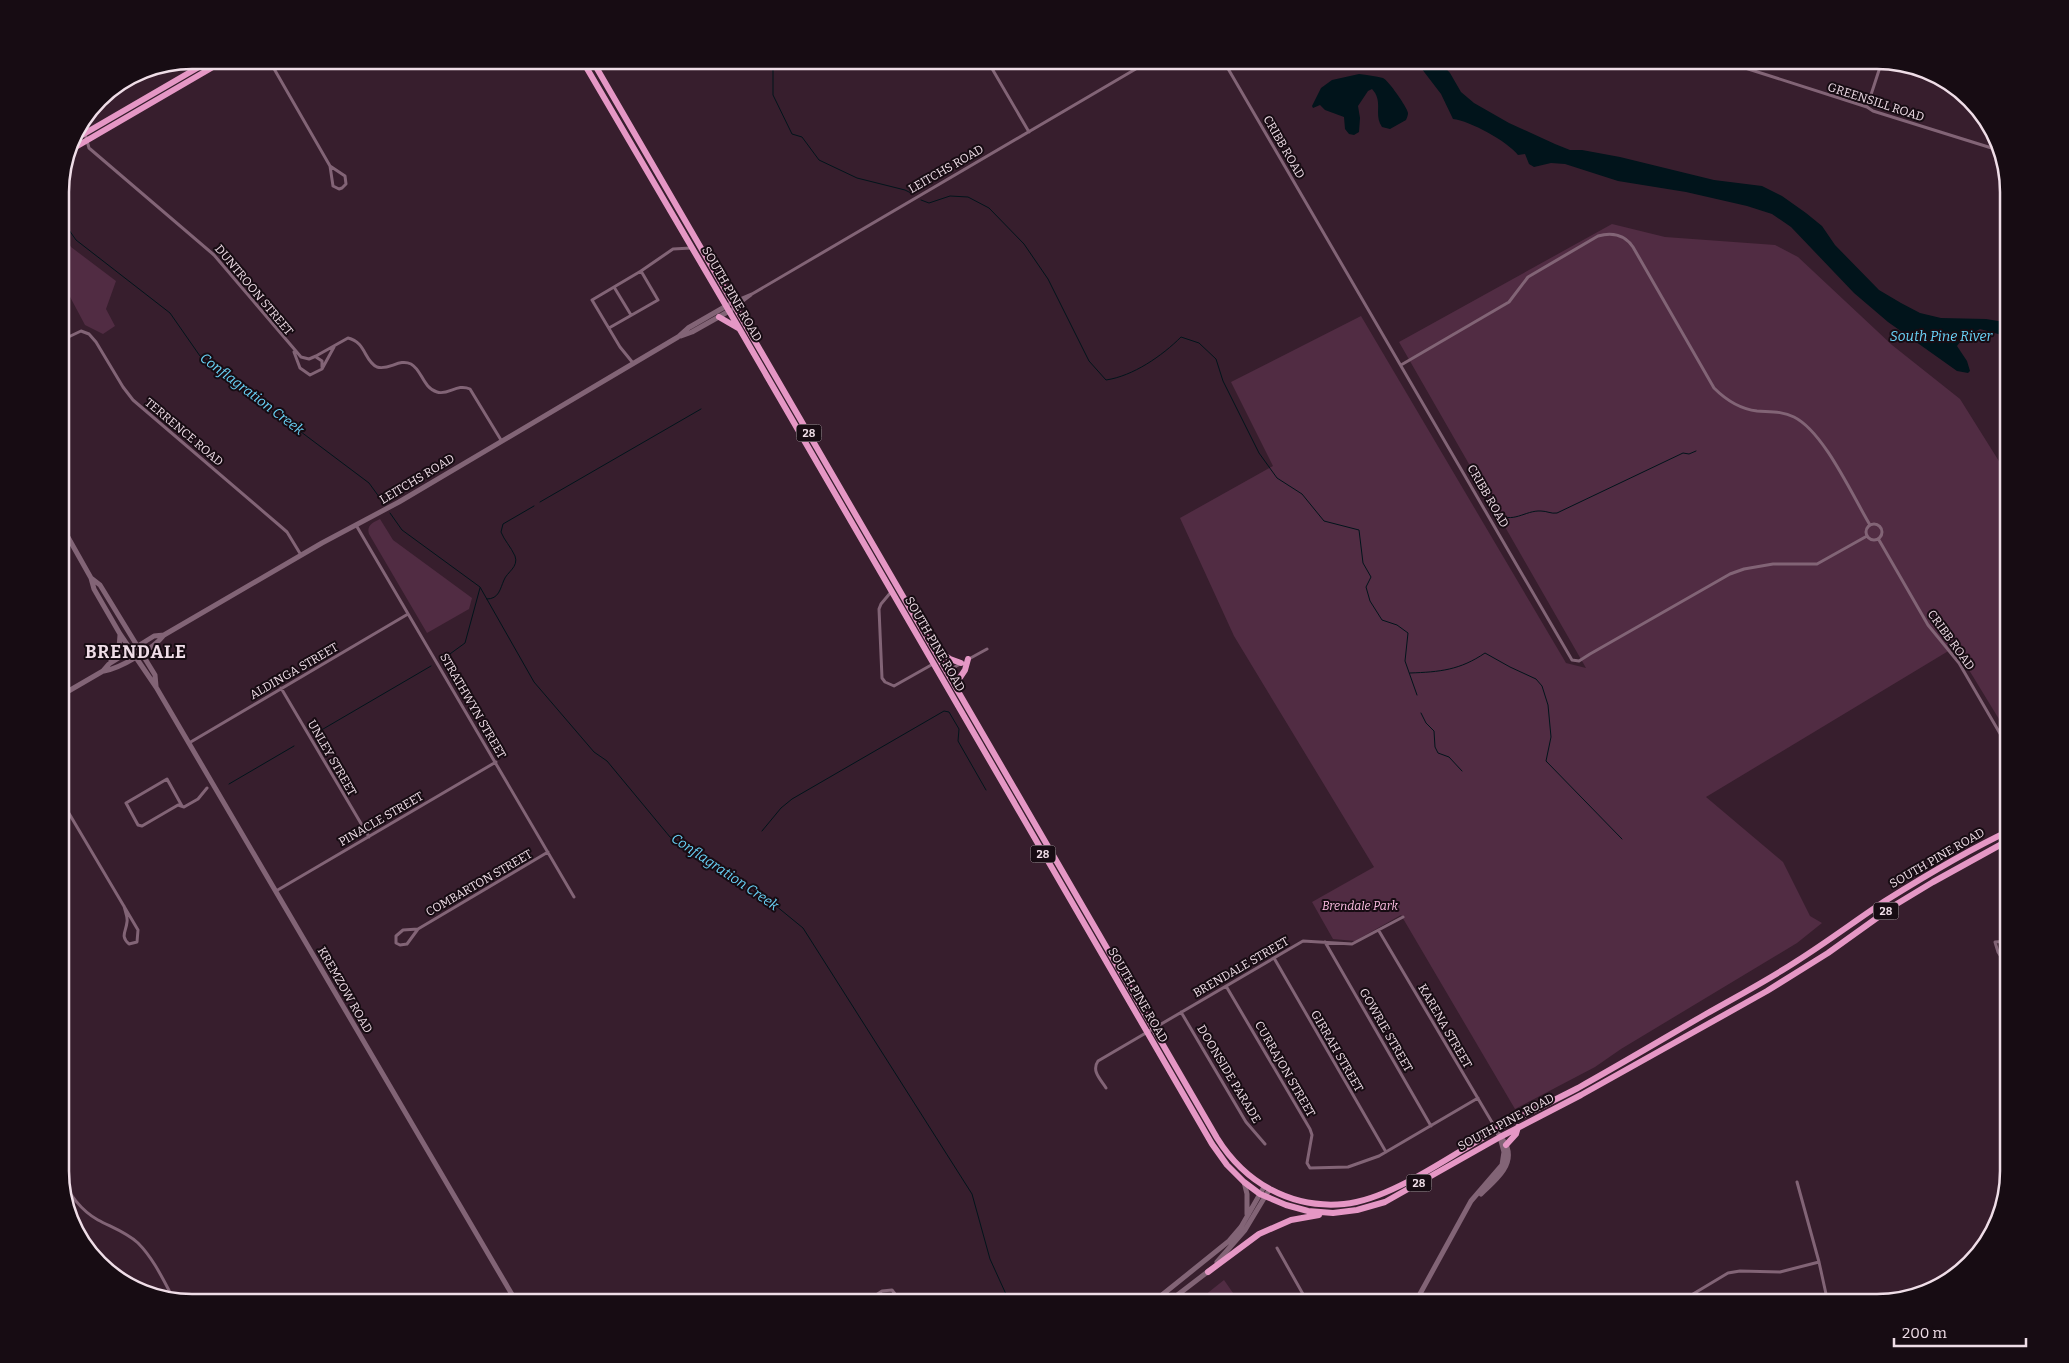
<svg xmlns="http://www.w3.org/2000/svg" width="2069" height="1363" font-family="Bitter,serif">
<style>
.green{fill:#512c43}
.water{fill:#01141b}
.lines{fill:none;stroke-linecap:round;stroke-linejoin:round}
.stream{stroke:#01141b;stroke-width:1}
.street{stroke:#826476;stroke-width:3}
.secondary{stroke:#826476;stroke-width:5}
.highway{stroke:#e597c5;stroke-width:6}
.labels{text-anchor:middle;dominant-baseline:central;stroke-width:4;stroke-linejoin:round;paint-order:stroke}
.shield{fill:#170c13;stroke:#ae9ea7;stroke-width:1}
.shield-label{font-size:11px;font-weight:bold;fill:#efdde7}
.street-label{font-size:12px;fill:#efdde7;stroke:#170c13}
.park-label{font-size:12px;font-style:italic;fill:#febee3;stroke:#170c13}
.water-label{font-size:14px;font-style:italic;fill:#69d2f7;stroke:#170c13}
.district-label{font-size:18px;font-weight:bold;letter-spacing:1px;fill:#efdde7;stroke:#170c13}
.rim{fill:none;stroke:#efdde7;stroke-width:2.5}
</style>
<rect width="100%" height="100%" fill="#371e2d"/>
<path class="green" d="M 1612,224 L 1665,237 L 1775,245 L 1798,257 L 1892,345 L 1960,399 L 2007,474 L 2009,475 L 2009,726 L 2005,729 L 1955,647 L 1706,797 L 1783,862 L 1810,916 L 1822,923 L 1797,943 L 1621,1049 L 1595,1067 L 1515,1109 L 1401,915 L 1355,941 L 1333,939 L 1312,902 L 1374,867 L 1234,636 L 1180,518 L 1273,466 L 1231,382 L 1361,316 L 1566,663 L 1586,668 L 1399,342 Z
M 65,237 L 71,247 L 116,281 L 106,309 L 115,326 L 103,334 L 85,325 L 60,278 L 60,240 Z
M 380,519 L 393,540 L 472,598 L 469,609 L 427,633 L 369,534 C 366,525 374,522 380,519 Z
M 1224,1280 L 1240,1303 L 1195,1303 Z"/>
<path class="water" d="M 1415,60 L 1438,60 L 1450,73 L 1461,92 L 1474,103 L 1509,123 L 1555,144 L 1570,150 L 1582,150 L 1620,157 L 1714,180 L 1762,186 L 1782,196 L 1806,213 L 1822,226 L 1835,245 L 1879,290 L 1901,303 L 1920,313 L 1941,318 L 1986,319 L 2004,322 L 2009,325 L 2009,337 L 1980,329 L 1963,338 L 1957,346 L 1967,361 L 1970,371 L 1968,373 L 1957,371 L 1888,322 L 1854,293 L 1791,227 L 1772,214 L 1747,206 L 1686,192 L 1618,181 L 1565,164 L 1551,163 L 1534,167 L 1529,164 L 1525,154 L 1518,155 C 1507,141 1470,121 1453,119 L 1441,94 Z
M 1359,74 C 1367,75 1376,76 1383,78 C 1388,80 1407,107 1408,113 C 1408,115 1407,118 1406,120 L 1390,129 L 1382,127 C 1373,114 1384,102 1372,89 L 1368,91 L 1358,106 L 1360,118 L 1359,132 L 1354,135 L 1349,134 L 1345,129 L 1344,117 L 1325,110 L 1320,105 L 1313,108 L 1312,106 L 1321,88 L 1332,80 Z"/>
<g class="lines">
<path class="stream" d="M 773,60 L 773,95 L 792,134 L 802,137 L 819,160 L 857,178 L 905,190 L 913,194
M 921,200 L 929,203 L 950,196 L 968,197 L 989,208 L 1024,244 L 1048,279 L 1089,361 L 1106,380 C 1133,376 1162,356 1181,337 L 1199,343 L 1216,359 L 1223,381 L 1259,453 L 1277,478 L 1302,494 L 1324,521 L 1359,530 L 1363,563 L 1371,577 L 1366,587 L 1370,601 L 1382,620 L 1397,625 L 1408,633 L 1405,661 L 1417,695
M 60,217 L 76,240 L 170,313 L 200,356 L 369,483 L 385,505
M 540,502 L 701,409
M 390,513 L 402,530 L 480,587 L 534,682 L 594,752 L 607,761 L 670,837 L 738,878 L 770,901 L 803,928 L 972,1194 L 990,1259 L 1010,1303
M 1497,513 C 1512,525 1525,510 1541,511 C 1547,511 1551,514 1557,513 L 1683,453 L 1689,454 L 1696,451
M 487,599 C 499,599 500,589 504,580 C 507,572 519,567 515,556 C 511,547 504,540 501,532 L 503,524 L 534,506
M 443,659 L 465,643 L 480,588
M 1410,673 C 1440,672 1460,670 1485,653 L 1510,667 L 1536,679 L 1542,686 L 1548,705 L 1551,737 L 1546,761 L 1622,839
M 1421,713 L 1426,723 L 1434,731 L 1435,747 L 1438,753 L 1449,757 L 1462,771
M 318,732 L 431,666
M 229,784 L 294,746
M 762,831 L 781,808 L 792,799 L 944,711 L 949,712 L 959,729 L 958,741 L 986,790"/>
<path class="street" d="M 269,60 L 330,166 L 345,176 L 346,184 L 342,188 L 339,189 L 333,186 L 330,166
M 987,60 L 1029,132
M 1223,60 L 1572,660 L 1579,661 L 1590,654 L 1730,574 L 1744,569 L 1773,564 L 1817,564 L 1867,536
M 1720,60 L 1867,107 L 1873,111 L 1998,150
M 1902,67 L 1952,83
M 1867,107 L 1882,61
M 82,123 L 89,148 L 214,255 L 301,357 L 309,359 L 316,356 L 348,338 C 366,342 364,361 377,367 C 389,371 399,358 411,364 C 422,370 423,388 437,392 C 448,396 457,383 470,389 L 501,440
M 641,271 L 673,249 L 691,248
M 614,287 L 631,315
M 733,302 L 752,294 L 1151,60
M 735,307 L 751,295
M 609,328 L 658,300 L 641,271 L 592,300 L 620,347 L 633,363
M 60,341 L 81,331 L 89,334 L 96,342 L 123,387 L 133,400 L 279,525 L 287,532 L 301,555
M 294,352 L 300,368 L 310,375 L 322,369 L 334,347
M 316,357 L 322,361 L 322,367
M 1401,365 L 1509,302 L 1528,277 L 1598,236 C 1612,232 1625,235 1633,247 L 1714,388 C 1726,400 1740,409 1757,411 C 1770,412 1782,411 1794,417 C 1824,432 1852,495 1870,525
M1866 532a8 8 0 1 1 16 0a8 8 0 1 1-16 0Z
M 356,525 L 574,897
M 1879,540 L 1928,625 L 1959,663 L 2009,749
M 891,592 L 881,604 L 879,609 L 882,678 L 885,682 L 894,686 L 933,664
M 967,660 L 987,649
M 946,672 L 960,664
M 281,688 L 369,837
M 189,743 L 408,614
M 182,806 L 167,779 L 126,803 L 138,825 L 142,826 L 178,805 L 184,807 L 198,799 L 207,788
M 60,807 L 67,810 L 138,930 L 137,942 L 129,944 C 120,936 126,932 127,922 C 128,917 125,911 124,906
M 276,891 L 496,762
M 418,929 L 403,930 L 396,936 L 396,943 L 400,945 L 407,944 L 418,929 L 548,852
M 1379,931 L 1496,1129
M 2009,941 L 1995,942 L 1998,952 L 2009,970
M 1325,942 L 1431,1126
M 1274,958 L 1386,1152
M 1226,986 L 1310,1129 L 1312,1135 L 1307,1163 L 1310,1168 L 1348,1167 L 1379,1156 L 1478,1098
M 1181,1012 L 1246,1122 L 1265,1144
M 1106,1088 C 1101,1080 1091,1071 1098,1061 L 1303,941 L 1352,944 L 1403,917
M 60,1177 C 70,1194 80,1210 98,1220 C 111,1227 126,1232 138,1243 C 153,1258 163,1279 173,1298
M 1797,1182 L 1819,1262 L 1828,1303
M 1277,1248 L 1308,1303
M 864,1303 L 882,1291 L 892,1290 L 895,1294 L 893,1300 L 889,1302 L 870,1299
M 1678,1303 L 1728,1273 L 1740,1271 L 1780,1272 L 1819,1262"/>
<path class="secondary" d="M 681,336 L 692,332 L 731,310
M 60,523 L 91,578 L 94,589 L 120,634 L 156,687 L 517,1303
M 91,578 L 100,585 L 155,675 L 156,686
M 111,661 L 119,648 L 120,635
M 104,671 C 121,668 153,649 164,635
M 60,696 L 103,671 L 109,664 L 154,636 L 164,635 L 322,543 L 399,502 L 678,337 L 688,328 L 728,305
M 1244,1182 L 1247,1194 L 1247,1214
M 1481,1194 C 1493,1182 1514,1167 1507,1147 C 1505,1141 1499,1136 1496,1130
M 1217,1262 L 1245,1230 L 1269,1190
M 1152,1303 L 1229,1241 L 1241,1227 L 1264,1187
M 1167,1303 L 1210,1270
M 1415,1303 L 1471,1201 L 1502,1165 L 1504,1152 L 1500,1137"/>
<path class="highway" d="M 582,60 L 739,328 L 1212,1144 L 1227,1165 L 1244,1182 L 1260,1194 L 1286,1205 L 1308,1211 L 1333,1213 L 1357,1210 L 1385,1202 L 1500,1137 L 1581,1095 L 1767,991 L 1828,953 L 1895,905 L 1933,882 L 2009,840
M 592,60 L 1217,1138 C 1245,1183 1291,1209 1344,1204 C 1391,1200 1454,1153 1496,1130 C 1523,1115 1551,1102 1578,1088 C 1621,1064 1663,1039 1706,1014 C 1736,997 1768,980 1797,961 C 1827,942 1855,921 1885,901 C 1925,876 1966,851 2009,831
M 70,142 L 211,60
M 67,152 L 225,60
M 719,317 L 738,328
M 935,649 L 950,659 L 961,663
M 955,685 L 965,670 L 968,659
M 1506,1145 L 1516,1134 L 1518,1127
M 1208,1272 L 1259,1234 L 1291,1220 L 1319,1215"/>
</g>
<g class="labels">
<g class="shield">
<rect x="796.5" y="424.5" width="25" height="17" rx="4"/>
<rect x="1030.5" y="845.5" width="25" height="17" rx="4"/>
<rect x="1873.5" y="902.5" width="25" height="17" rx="4"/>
<rect x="1406.5" y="1174.5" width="25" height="17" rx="4"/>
</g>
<g class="shield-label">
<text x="809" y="433">28</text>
<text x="1043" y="854">28</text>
<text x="1886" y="911">28</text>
<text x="1419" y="1183">28</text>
</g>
<g class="street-label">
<text transform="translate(1876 102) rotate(18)">GREENSILL ROAD</text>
<text transform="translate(1284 147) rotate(60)">CRIBB ROAD</text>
<text transform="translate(946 169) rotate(-30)">LEITCHS ROAD</text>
<text transform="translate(254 290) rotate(50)">DUNTROON STREET</text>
<text transform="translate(732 294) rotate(60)">SOUTH PINE ROAD</text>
<text transform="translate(184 432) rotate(40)">TERRENCE ROAD</text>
<text transform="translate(417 479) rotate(-31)">LEITCHS ROAD</text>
<text transform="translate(1488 496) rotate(60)">CRIBB ROAD</text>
<text transform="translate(1951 640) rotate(54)">CRIBB ROAD</text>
<text transform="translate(935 644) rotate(60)">SOUTH PINE ROAD</text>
<text transform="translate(294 671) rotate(-30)">ALDINGA STREET</text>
<text transform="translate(473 706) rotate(60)">STRATHWYN STREET</text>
<text transform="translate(332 758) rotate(60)">UNLEY STREET</text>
<text transform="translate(381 819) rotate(-30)">PINACLE STREET</text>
<text transform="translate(1937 858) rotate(-30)">SOUTH PINE ROAD</text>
<text transform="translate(479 883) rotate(-30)">COMBARTON STREET</text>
<text transform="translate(1241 967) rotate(-30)">BRENDALE STREET</text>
<text transform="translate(345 990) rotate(60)">KREMZOW ROAD</text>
<text transform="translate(1138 995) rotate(60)">SOUTH PINE ROAD</text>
<text transform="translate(1445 1026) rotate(60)">KARENA STREET</text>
<text transform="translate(1386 1030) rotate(60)">GOWRIE STREET</text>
<text transform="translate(1337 1051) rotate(60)">GIRRAH STREET</text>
<text transform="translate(1285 1069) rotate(60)">CURRAJON STREET</text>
<text transform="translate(1229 1074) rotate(59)">DOONSIDE PARADE</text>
<text transform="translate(1506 1122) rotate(-28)">SOUTH PINE ROAD</text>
</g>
<g class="park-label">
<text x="1360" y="906">Brendale Park</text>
</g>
<g class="water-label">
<text x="1941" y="336">South Pine River</text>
<text transform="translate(252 394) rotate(37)">Conflagration Creek</text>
<text transform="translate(725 872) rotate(34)">Conflagration Creek</text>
</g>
<g class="district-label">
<text x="136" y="652">BRENDALE</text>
</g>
</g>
<path d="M0 0H2069V1363H0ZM192 69H1877A123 123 0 0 1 2000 192V1171A123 123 0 0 1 1877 1294H192A123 123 0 0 1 69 1171V192A123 123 0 0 1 192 69Z" fill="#170c13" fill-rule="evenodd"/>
<path class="rim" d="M192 69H1877A123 123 0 0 1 2000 192V1171A123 123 0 0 1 1877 1294H192A123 123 0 0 1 69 1171V192A123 123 0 0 1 192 69Z"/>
<path d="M1894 1338v8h132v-8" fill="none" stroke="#efdde7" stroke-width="2.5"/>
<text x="1902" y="1338" font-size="15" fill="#efdde7" stroke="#170c13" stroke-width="4" paint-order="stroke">200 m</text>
</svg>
